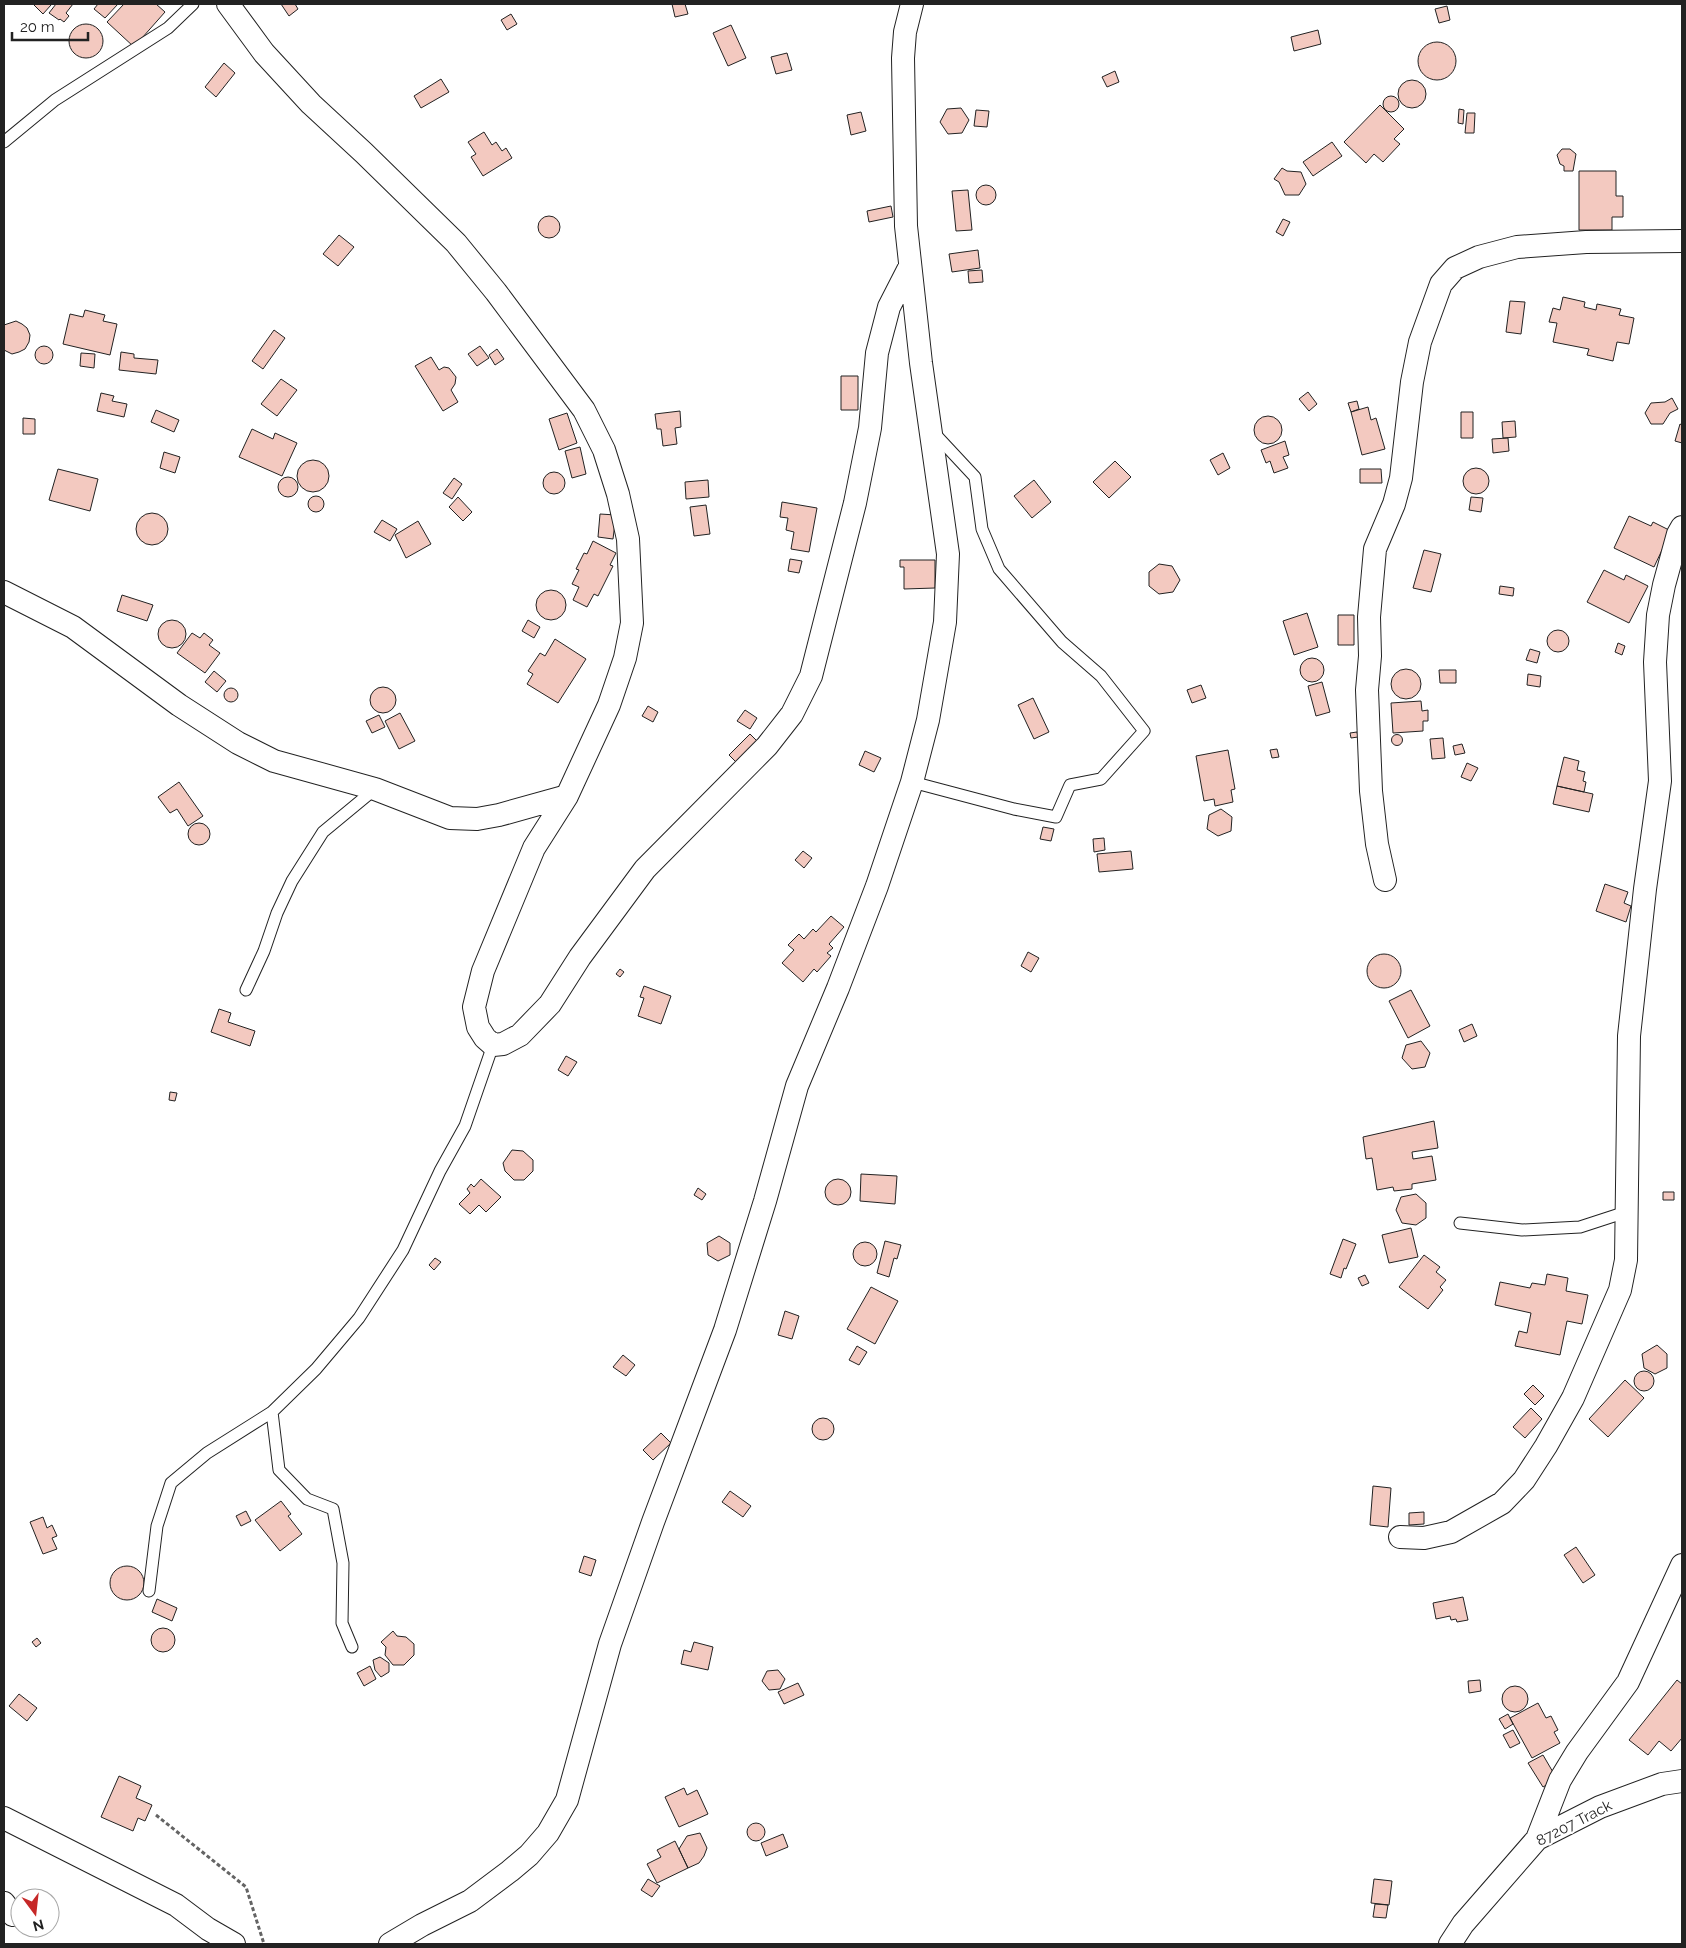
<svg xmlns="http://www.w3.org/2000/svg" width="1686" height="1948" font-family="Raleway,sans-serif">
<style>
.building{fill:#f3c9c0;stroke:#222}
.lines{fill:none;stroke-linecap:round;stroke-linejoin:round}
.lane-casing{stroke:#222;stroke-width:13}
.street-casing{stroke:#222;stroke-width:24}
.path{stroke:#646464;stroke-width:3;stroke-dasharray:4 2.5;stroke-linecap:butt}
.lane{stroke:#fff;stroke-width:11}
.street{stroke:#fff;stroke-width:22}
.labels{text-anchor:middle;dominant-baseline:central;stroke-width:4;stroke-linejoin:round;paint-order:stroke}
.street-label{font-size:15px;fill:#222;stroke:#fff}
</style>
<rect width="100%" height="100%" fill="#fff"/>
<path class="building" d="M 33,4 L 50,4 L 51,5 L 43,14 Z
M 56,4 L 73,4 L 66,13 L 69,16 L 64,22 L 60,19 L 59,20 L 49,13 Z
M 98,4 L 118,4 L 105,18 L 94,9 Z
M 124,4 L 156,4 L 165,12 L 134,47 L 107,22 Z
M 281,4 L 295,4 L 298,9 L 289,16 Z
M 672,4 L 685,4 L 688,14 L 675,17 Z
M 1447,6 L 1450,20 L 1439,23 L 1435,9 Z
M 511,14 L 517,24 L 507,30 L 501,20 Z
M69 41a17 17 0 1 1 34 0a17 17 0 1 1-34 0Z
M 731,25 L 746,58 L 728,66 L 713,33 Z
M 1318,30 L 1321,44 L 1294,51 L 1291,37 Z
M1418 61a19 19 0 1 1 38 0a19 19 0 1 1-38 0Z
M 787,53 L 792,70 L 776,74 L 771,57 Z
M 224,63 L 235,73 L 216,97 L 205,87 Z
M 1115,71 L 1119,82 L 1107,87 L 1102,77 Z
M 441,79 L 449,92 L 421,108 L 414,96 Z
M1398 94a14 14 0 1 1 28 0a14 14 0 1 1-28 0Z
M1383 104a8 8 0 1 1 16 0a8 8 0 1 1-16 0Z
M 1380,105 L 1404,129 L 1394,139 L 1400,144 L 1383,162 L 1374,154 L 1366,163 L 1344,142 Z
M 961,108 L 969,120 L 962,133 L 948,134 L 940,122 L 947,109 Z
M 1459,109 L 1464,110 L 1463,124 L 1458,123 Z
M 976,110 L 989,111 L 987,127 L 974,126 Z
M 861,112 L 866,131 L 851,135 L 847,115 Z
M 1467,113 L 1475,113 L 1474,133 L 1465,133 Z
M 484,132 L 492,145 L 496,142 L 502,151 L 506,148 L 512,158 L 483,176 L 471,157 L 476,154 L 468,142 Z
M 1332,142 L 1342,156 L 1313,176 L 1303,162 Z
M 1562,149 L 1570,149 L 1576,154 L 1573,171 L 1564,171 L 1564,166 L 1560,164 L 1557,155 Z
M 1282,168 L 1287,171 L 1301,172 L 1306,184 L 1299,195 L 1285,195 L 1279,182 L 1274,179 Z
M 1579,171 L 1616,171 L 1616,196 L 1623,196 L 1623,217 L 1612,217 L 1612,230 L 1579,230 Z
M976 195a10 10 0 1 1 20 0a10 10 0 1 1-20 0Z
M 968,190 L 972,230 L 956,231 L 952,191 Z
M 891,206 L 893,217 L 869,222 L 867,211 Z
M538 227a11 11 0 1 1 22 0a11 11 0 1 1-22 0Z
M 1283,219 L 1290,222 L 1283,236 L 1276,232 Z
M 339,235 L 354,247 L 338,266 L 323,254 Z
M 978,250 L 980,268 L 952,272 L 949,254 Z
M 982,270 L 983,282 L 969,283 L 968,271 Z
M 1563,297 L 1585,302 L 1584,307 L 1596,310 L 1597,304 L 1621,309 L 1619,315 L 1634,318 L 1629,344 L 1617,342 L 1613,361 L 1587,355 L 1589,349 L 1553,342 L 1557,323 L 1549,322 L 1553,308 L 1560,310 Z
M 1510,301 L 1525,302 L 1521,334 L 1506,332 Z
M 85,310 L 105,315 L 103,321 L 117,324 L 110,355 L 63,344 L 70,314 L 83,317 Z
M 16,321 L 22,324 L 27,328 L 30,335 L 29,342 L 25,349 L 19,352 L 12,354 L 4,350 L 4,325 Z
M 274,330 L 285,338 L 263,369 L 252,361 Z
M 480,346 L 489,358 L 477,366 L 468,354 Z
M35 355a9 9 0 1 1 18 0a9 9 0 1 1-18 0Z
M 497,349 L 504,359 L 495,365 L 489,355 Z
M 121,352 L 134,354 L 134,358 L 158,360 L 156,374 L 119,370 Z
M 81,353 L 95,354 L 94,368 L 80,366 Z
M 431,357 L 439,370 L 444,367 L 449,368 L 456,377 L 455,384 L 451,390 L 458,402 L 443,411 L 415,366 Z
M 841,376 L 858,376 L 858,410 L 841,410 Z
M 281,379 L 297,390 L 277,416 L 261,404 Z
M 1308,392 L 1317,404 L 1309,411 L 1299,399 Z
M 101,393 L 114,396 L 112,401 L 127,404 L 124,417 L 97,411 Z
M 1672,398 L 1678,409 L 1670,413 L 1663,424 L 1651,424 L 1645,413 L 1651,403 L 1665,402 Z
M 1357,401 L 1359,409 L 1351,412 L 1348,403 Z
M 1368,407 L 1371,420 L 1376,418 L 1385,449 L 1362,455 L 1351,412 Z
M 156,410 L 179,420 L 174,432 L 151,422 Z
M 680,411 L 681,427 L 675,428 L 677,444 L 663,446 L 661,429 L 657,429 L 655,414 Z
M 1461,412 L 1473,412 L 1473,438 L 1461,438 Z
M 567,413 L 577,443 L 559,450 L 549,419 Z
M1254 430a14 14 0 1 1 28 0a14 14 0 1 1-28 0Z
M 23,418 L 35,419 L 35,434 L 23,434 Z
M 1515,421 L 1516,437 L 1503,438 L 1502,422 Z
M 1680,424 L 1682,425 L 1682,443 L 1675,441 Z
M 252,429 L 273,439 L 275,433 L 297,443 L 282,476 L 239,457 Z
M 1508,438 L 1509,451 L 1493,453 L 1492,439 Z
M 1285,441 L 1289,455 L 1283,457 L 1288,468 L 1274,473 L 1270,461 L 1266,463 L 1261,450 Z
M 580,447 L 586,474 L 572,478 L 565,451 Z
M 164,452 L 180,457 L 175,473 L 160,468 Z
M 1223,453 L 1230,468 L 1218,475 L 1210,460 Z
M297 476a16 16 0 1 1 32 0a16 16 0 1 1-32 0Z
M 1115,461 L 1131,477 L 1109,498 L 1093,482 Z
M1463 481a13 13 0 1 1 26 0a13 13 0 1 1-26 0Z
M 58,469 L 98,479 L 90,511 L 49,500 Z
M 1360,469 L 1381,469 L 1382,483 L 1360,483 Z
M543 483a11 11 0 1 1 22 0a11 11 0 1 1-22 0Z
M278 487a10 10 0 1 1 20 0a10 10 0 1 1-20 0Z
M 454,478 L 462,484 L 452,499 L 443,493 Z
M 708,480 L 709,497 L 686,499 L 685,482 Z
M 1034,480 L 1051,502 L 1032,518 L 1014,496 Z
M308 504a8 8 0 1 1 16 0a8 8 0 1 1-16 0Z
M 458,497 L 472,512 L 463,521 L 449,507 Z
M 1471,497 L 1483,498 L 1481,512 L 1469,510 Z
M 782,502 L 817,508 L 809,552 L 791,549 L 794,532 L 786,530 L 788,518 L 780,517 Z
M 706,505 L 710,534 L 694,536 L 690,507 Z
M136 529a16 16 0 1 1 32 0a16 16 0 1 1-32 0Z
M 600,514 L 616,515 L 613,539 L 598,537 Z
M 1629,516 L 1651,526 L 1653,522 L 1671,531 L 1654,567 L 1614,548 Z
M 382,520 L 397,529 L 390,541 L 374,532 Z
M 418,521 L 431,544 L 406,558 L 395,535 Z
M 593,541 L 616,553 L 610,565 L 613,566 L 598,596 L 594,594 L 587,607 L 573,600 L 579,587 L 572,584 L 579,570 L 576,569 L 584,553 L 587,554 Z
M 1424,550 L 1441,554 L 1431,592 L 1413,588 Z
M 790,559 L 802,561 L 799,573 L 788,571 Z
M 900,560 L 935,560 L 935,588 L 904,589 L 904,567 L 900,567 Z
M 1159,564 L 1172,566 L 1180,580 L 1173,592 L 1159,594 L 1149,586 L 1149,572 Z
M 1604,570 L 1624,580 L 1626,575 L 1648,586 L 1629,623 L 1587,602 Z
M 1500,586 L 1514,588 L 1513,596 L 1499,594 Z
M536 605a15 15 0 1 1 30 0a15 15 0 1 1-30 0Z
M 122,595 L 153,605 L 147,621 L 117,611 Z
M 1307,613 L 1318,647 L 1294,655 L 1283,621 Z
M 1338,615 L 1354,615 L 1354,645 L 1338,645 Z
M 528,620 L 540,627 L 534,638 L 522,631 Z
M158 634a14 14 0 1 1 28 0a14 14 0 1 1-28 0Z
M1547 641a11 11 0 1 1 22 0a11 11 0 1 1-22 0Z
M 192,633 L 200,638 L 204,633 L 213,640 L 209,645 L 220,653 L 205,673 L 177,653 Z
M 555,639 L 586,659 L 558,703 L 527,684 L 533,674 L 528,671 L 540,653 L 545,656 Z
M 1618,643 L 1625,646 L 1622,655 L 1615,652 Z
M 1530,649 L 1540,652 L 1537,663 L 1526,660 Z
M1300 670a12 12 0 1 1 24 0a12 12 0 1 1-24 0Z
M1391 684a15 15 0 1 1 30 0a15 15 0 1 1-30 0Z
M 1439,670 L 1456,670 L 1456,683 L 1440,683 Z
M 214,671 L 226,681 L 217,692 L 205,682 Z
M 1528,674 L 1541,676 L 1540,687 L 1527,685 Z
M 1322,682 L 1330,712 L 1316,716 L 1308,686 Z
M 1201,685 L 1206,698 L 1192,703 L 1187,690 Z
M370 700a13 13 0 1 1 26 0a13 13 0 1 1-26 0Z
M224 695a7 7 0 1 1 14 0a7 7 0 1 1-14 0Z
M 1033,698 L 1049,732 L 1034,739 L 1018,705 Z
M 1421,701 L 1422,711 L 1428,710 L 1428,721 L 1423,721 L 1423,731 L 1393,733 L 1391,703 Z
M 648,706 L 658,712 L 653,722 L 642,716 Z
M 745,710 L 757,718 L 750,729 L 737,721 Z
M 400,713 L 415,741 L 399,749 L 385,721 Z
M 379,715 L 385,727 L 372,733 L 366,721 Z
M 1357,732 L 1358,737 L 1351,738 L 1350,733 Z
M 750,734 L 761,745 L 740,766 L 729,755 Z
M1391.5 740a5.5 5.5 0 1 1 11 0a5.5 5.5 0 1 1-11 0Z
M 1443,738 L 1445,758 L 1432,759 L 1430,739 Z
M 1462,744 L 1465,753 L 1455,755 L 1453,746 Z
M 1277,749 L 1279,757 L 1272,758 L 1270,750 Z
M 1228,750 L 1235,789 L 1231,790 L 1233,802 L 1215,806 L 1214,799 L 1204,801 L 1196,756 Z
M 865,751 L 881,758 L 874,772 L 859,765 Z
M 1564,757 L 1579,761 L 1577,770 L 1585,772 L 1583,781 L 1586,782 L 1584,792 L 1557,786 Z
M 1467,763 L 1478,768 L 1471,781 L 1461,777 Z
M 179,782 L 203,816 L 188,826 L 177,809 L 170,813 L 158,797 Z
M 1557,786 L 1593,794 L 1589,812 L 1553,804 Z
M 1221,809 L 1232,817 L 1231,831 L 1218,836 L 1207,829 L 1209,815 Z
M188 834a11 11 0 1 1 22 0a11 11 0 1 1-22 0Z
M 1043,827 L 1054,829 L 1051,841 L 1040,839 Z
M 1104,838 L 1105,850 L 1094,852 L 1093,839 Z
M 803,851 L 812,858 L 804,868 L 795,860 Z
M 1131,851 L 1133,869 L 1099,872 L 1097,854 Z
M 1605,884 L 1628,892 L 1624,903 L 1631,906 L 1626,922 L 1596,911 Z
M 831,916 L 844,927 L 829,944 L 833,948 L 827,953 L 831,956 L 817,972 L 814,969 L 803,982 L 782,963 L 794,950 L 788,945 L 799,934 L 804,939 L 813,929 L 816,932 Z
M 1028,952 L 1039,958 L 1031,972 L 1021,966 Z
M1367 971a17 17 0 1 1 34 0a17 17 0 1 1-34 0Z
M 620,969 L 624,972 L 620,977 L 616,974 Z
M 644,986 L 671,996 L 661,1024 L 638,1016 L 644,998 L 640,997 Z
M 1411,990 L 1430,1026 L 1408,1038 L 1389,1001 Z
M 219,1009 L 231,1013 L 228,1022 L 255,1031 L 250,1046 L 211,1032 Z
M 1472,1024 L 1477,1036 L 1464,1042 L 1459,1030 Z
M 1421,1041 L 1430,1053 L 1425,1067 L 1412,1069 L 1402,1058 L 1406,1045 Z
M 566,1056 L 577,1062 L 568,1076 L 558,1070 Z
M 170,1092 L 177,1093 L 175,1101 L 169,1100 Z
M 1434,1121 L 1438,1148 L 1412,1152 L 1413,1159 L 1432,1156 L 1436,1180 L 1412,1184 L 1412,1189 L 1394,1191 L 1393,1187 L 1377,1190 L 1372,1158 L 1366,1159 L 1363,1137 Z
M 512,1150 L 523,1151 L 533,1160 L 533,1171 L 524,1180 L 514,1180 L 505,1171 L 503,1163 Z
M 861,1174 L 897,1176 L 895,1204 L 860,1201 Z
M825 1192a13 13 0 1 1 26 0a13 13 0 1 1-26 0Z
M 481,1179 L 501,1197 L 486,1212 L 479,1205 L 470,1214 L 459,1204 L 470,1193 L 467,1189 L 471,1184 L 474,1187 Z
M 698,1188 L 706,1194 L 702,1200 L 694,1195 Z
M 1663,1192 L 1674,1192 L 1674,1200 L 1663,1200 Z
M 1416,1194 L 1426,1203 L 1426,1218 L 1416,1225 L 1402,1223 L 1396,1210 L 1401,1197 Z
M 1411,1228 L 1418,1257 L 1389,1263 L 1382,1235 Z
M 719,1236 L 730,1243 L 730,1255 L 718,1261 L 708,1255 L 707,1243 Z
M 1343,1239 L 1356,1244 L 1346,1269 L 1344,1268 L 1341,1278 L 1330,1274 Z
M 885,1241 L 901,1245 L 897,1259 L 894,1258 L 889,1277 L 877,1273 Z
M853 1254a12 12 0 1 1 24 0a12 12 0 1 1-24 0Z
M 1424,1255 L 1440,1267 L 1436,1272 L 1446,1280 L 1440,1287 L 1443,1290 L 1428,1309 L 1399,1287 Z
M 435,1258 L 441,1262 L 434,1270 L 429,1265 Z
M 1547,1274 L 1568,1278 L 1566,1291 L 1588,1295 L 1582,1324 L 1567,1321 L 1560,1355 L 1515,1346 L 1519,1331 L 1527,1333 L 1531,1313 L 1495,1305 L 1500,1282 L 1530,1288 L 1532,1283 L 1545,1285 Z
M 1365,1275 L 1369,1283 L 1362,1286 L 1358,1278 Z
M 871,1287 L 898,1301 L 875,1344 L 847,1329 Z
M 785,1311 L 799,1316 L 792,1339 L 778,1335 Z
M 1657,1345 L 1667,1354 L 1667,1368 L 1655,1374 L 1644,1368 L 1642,1354 Z
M 857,1346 L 867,1352 L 859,1365 L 849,1360 Z
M 623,1355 L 635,1365 L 626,1376 L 613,1367 Z
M1634 1381a10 10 0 1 1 20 0a10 10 0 1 1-20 0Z
M 1625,1380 L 1644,1398 L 1608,1437 L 1589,1419 Z
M 1533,1385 L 1544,1396 L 1535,1405 L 1524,1394 Z
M 1531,1408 L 1542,1419 L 1525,1438 L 1513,1427 Z
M812 1429a11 11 0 1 1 22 0a11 11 0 1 1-22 0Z
M 661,1433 L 671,1443 L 653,1460 L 643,1450 Z
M 1373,1486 L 1391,1488 L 1388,1527 L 1370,1525 Z
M 730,1491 L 751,1506 L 743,1517 L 722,1502 Z
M 281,1501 L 291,1514 L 288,1516 L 302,1534 L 280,1551 L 255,1520 Z
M 246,1511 L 251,1521 L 241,1526 L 236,1516 Z
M 1424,1512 L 1424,1524 L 1409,1525 L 1409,1513 Z
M 43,1517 L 47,1528 L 52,1525 L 57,1536 L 52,1538 L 57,1549 L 43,1554 L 30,1522 Z
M 1576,1547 L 1595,1575 L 1583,1583 L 1564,1555 Z
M 584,1556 L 596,1560 L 591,1576 L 579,1572 Z
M110 1583a17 17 0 1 1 34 0a17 17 0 1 1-34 0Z
M 1463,1597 L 1468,1620 L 1457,1622 L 1456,1619 L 1451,1620 L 1450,1616 L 1436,1619 L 1433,1603 Z
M 157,1599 L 177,1608 L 172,1621 L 152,1612 Z
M151 1640a12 12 0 1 1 24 0a12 12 0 1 1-24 0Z
M 393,1631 L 397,1636 L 406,1637 L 414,1644 L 414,1655 L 404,1665 L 393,1665 L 385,1655 L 386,1647 L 381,1642 Z
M 37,1638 L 41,1643 L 36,1647 L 32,1642 Z
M 694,1642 L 713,1647 L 708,1670 L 681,1664 L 684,1650 L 691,1652 Z
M 380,1657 L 389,1663 L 389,1672 L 381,1677 L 375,1670 L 373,1660 Z
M 370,1666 L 376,1679 L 364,1686 L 357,1673 Z
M 778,1670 L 785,1679 L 780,1689 L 769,1690 L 762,1681 L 767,1671 Z
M 1480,1680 L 1481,1691 L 1469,1693 L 1468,1681 Z
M 1677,1680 L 1682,1684 L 1682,1738 L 1671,1751 L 1659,1741 L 1648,1755 L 1629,1740 Z
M 798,1683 L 804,1695 L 784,1704 L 778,1692 Z
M1502 1699a13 13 0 1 1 26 0a13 13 0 1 1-26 0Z
M 19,1694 L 37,1708 L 27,1721 L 9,1706 Z
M 1538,1703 L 1546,1718 L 1551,1716 L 1558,1730 L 1554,1732 L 1560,1743 L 1532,1758 L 1510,1718 Z
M 1508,1714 L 1513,1724 L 1505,1729 L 1499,1719 Z
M 1513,1730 L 1520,1743 L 1510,1748 L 1503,1735 Z
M 1543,1755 L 1557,1779 L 1543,1787 L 1528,1763 Z
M 119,1776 L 141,1786 L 136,1798 L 152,1805 L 145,1821 L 138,1818 L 133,1831 L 101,1817 Z
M 684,1788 L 687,1795 L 697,1790 L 708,1814 L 679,1827 L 665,1797 Z
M747 1832a9 9 0 1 1 18 0a9 9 0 1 1-18 0Z
M 700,1833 L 707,1848 L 704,1856 L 699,1863 L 688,1868 L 679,1849 L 687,1836 Z
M 783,1834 L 788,1847 L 766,1856 L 761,1843 Z
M 675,1841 L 688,1868 L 657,1883 L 647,1864 L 661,1857 L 657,1850 Z
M 648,1879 L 660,1886 L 652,1897 L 641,1890 Z
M 1374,1879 L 1392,1881 L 1389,1905 L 1371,1903 Z
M 1375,1904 L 1388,1905 L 1386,1918 L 1373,1917 Z"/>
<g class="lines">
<defs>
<path id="lane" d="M 4,142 L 55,100 L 168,28 L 193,4
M 912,782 L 1014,809 L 1056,817 L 1070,785 L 1101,779 L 1144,731 L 1101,676 L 1062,642 L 999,569 L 982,529 L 975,477 L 934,433
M 246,990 L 264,951 L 277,913 L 292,881 L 323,832 L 375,789
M 1460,1223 L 1522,1230 L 1580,1227 L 1626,1212
M 149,1591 L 157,1526 L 171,1483 L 207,1453 L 272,1412
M 352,1647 L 342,1623 L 343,1563 L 333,1509 L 307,1499 L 279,1470 L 272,1412 L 316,1369 L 359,1318 L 403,1250 L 440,1171 L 465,1126 L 493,1045"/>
<path id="street" d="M 228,4 L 264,53 L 311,104 L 364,153 L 456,243 L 496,292 L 584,410 L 604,450 L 618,494 L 628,539 L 632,623 L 625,658 L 609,705 L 567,796 L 534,848 L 483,971 L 474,1007 L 478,1027 L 485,1038 L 493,1045 L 503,1044 L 520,1035 L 550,1004 L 580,957 L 645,869 L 767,746 L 792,714 L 811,676 L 855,503 L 870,428 L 877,353 L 889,307 L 910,266
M 4,592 L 73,627 L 179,705 L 238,743 L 274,761 L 375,789 L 450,818 L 477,819 L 499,815 L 567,796
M 1385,880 L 1377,844 L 1371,791 L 1367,690 L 1370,656 L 1369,617 L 1375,549 L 1394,504 L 1401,478 L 1412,382 L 1420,342 L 1441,284 L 1455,268 L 1479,257 L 1517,247 L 1586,242 L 1682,241
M 1400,1537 L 1424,1538 L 1451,1532 L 1502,1503 L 1524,1480 L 1546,1446 L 1573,1398 L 1620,1290 L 1626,1260 L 1629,1036 L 1645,889 L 1660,781 L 1655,662 L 1658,615 L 1664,585 L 1678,534 L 1682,527
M 4,1818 L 176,1905 L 208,1929 L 234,1944
M 1537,1839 L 1560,1780 L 1577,1752 L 1628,1682 L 1682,1565
M 4,1903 L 13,1915
M 390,1944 L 422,1925 L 470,1901 L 510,1871 L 529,1855 L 548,1833 L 567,1800 L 610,1644 L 653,1522 L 725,1330 L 765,1201 L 797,1086 L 838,988 L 877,886 L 912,782 L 928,720 L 945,622 L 948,554 L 921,363 L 906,226 L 903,58 L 905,32 L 912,4
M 1450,1944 L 1463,1924 L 1537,1839 L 1600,1807 L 1662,1784 L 1682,1781"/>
</defs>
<use href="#lane" class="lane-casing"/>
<use href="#street" class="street-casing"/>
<path class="path" d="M 156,1815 L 246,1887 L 264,1944"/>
<use href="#lane" class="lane"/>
<use href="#street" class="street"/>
</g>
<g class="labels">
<g class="street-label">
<text transform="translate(1574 1823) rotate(-27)">87207 Track</text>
</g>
</g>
<rect width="1686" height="1948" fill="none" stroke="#222222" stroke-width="10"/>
<g transform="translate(35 1913) rotate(165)"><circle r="24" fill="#ffffff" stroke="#a7a7a7"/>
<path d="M0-4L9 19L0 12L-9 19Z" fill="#c62828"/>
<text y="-8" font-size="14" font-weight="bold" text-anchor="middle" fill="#222222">N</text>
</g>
<path d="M12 32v8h76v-8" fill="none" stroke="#222222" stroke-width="2.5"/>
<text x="20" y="32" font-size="15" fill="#222222" stroke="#ffffff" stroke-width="4" paint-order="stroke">20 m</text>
</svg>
